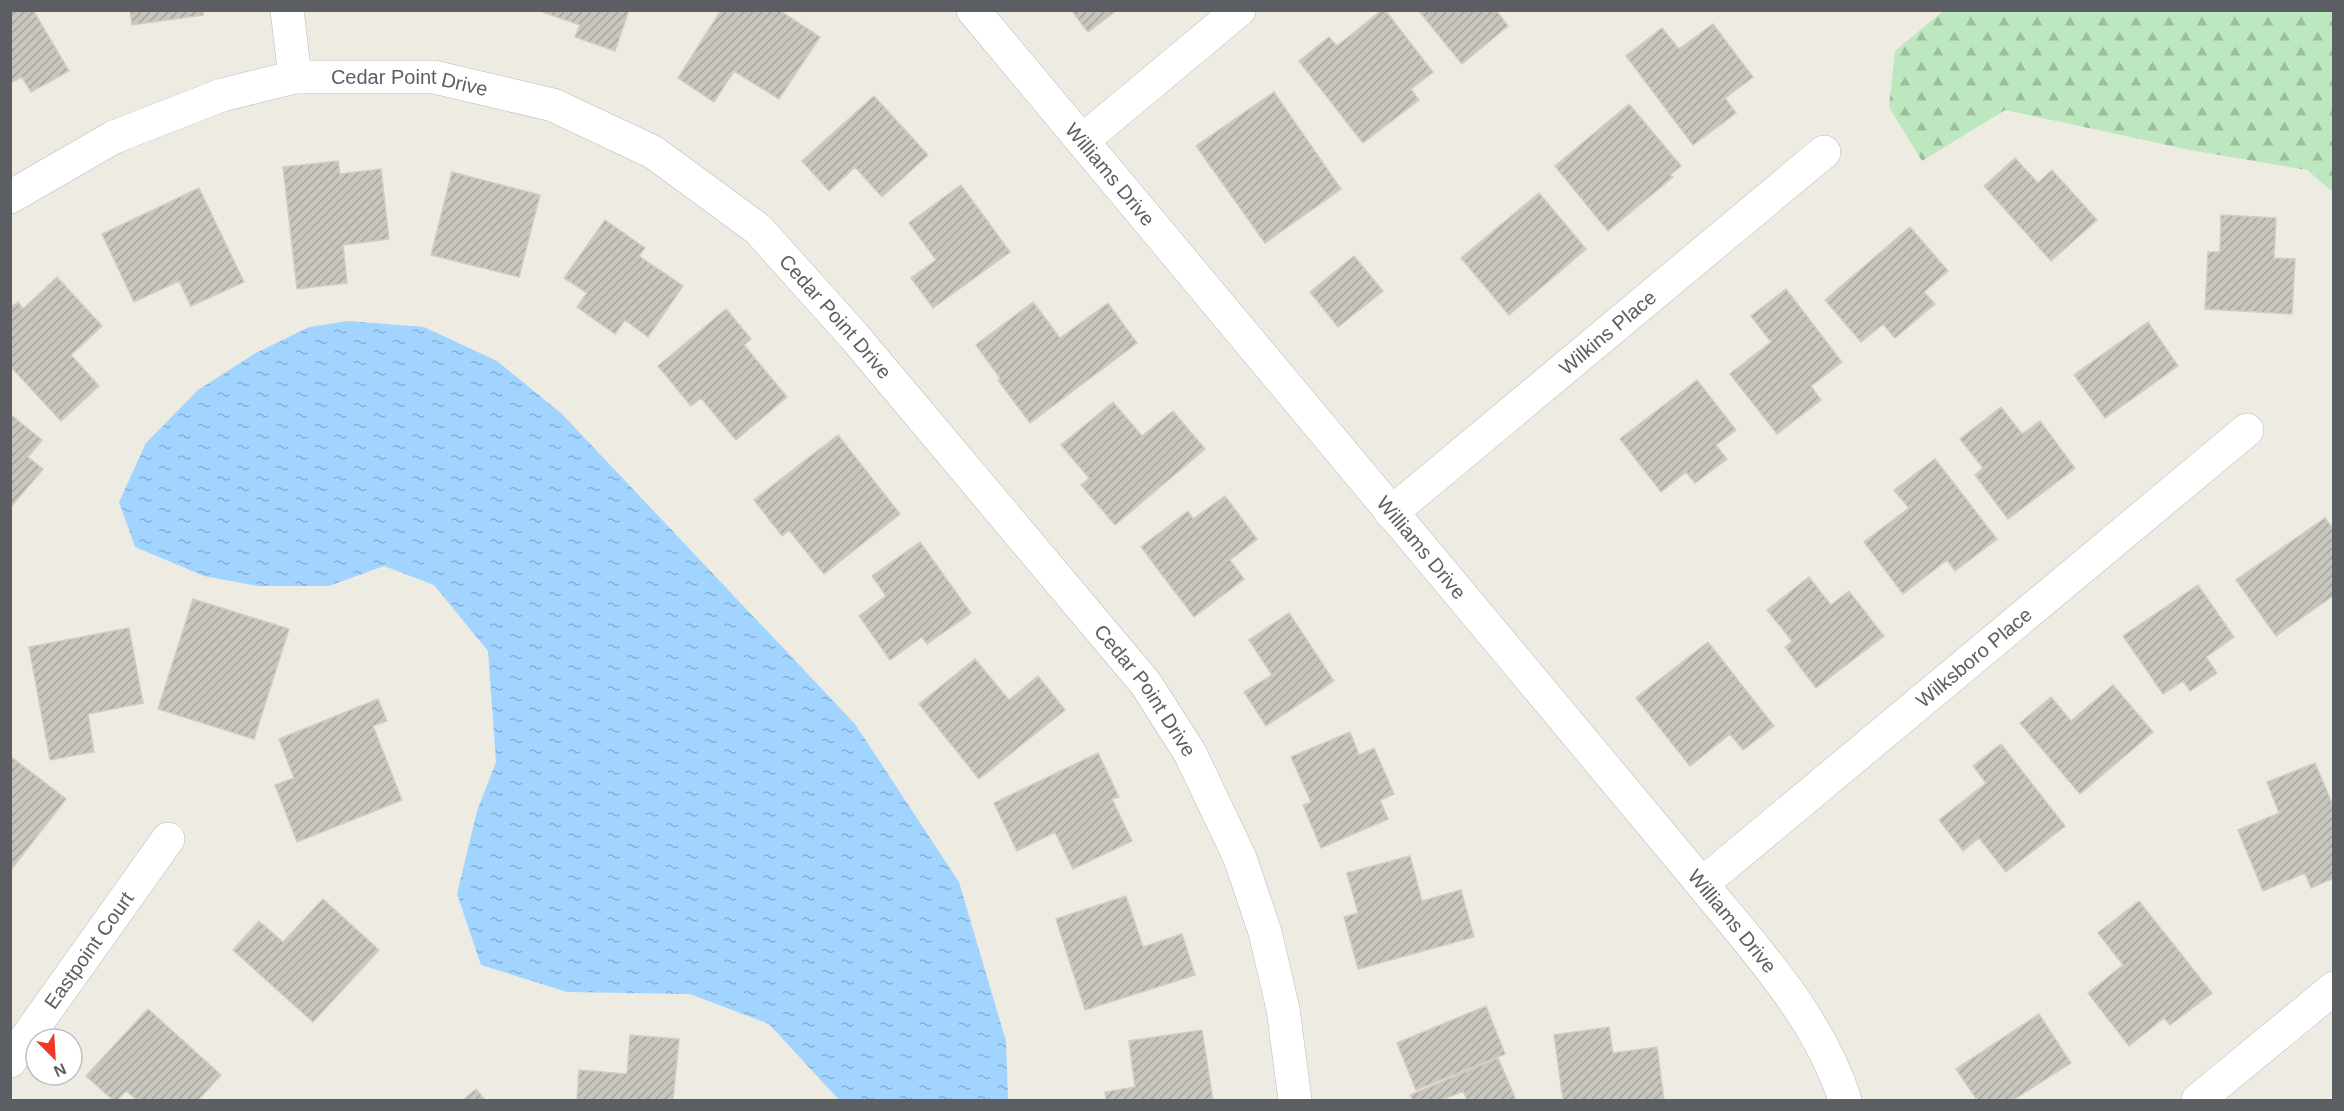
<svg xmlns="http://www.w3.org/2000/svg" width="2344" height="1111" font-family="Arial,sans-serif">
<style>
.forest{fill:url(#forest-firs)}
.water{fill:url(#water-ripples)}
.building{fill:url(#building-hatch);stroke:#d3cdc0;stroke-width:1.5}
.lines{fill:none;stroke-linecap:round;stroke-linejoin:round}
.minor-casing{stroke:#b8babf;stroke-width:34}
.minor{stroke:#fff;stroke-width:33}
.labels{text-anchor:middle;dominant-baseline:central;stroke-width:5;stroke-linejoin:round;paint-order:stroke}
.street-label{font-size:20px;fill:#5b5f64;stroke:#fff}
</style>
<defs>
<pattern id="forest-firs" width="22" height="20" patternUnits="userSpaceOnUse" patternTransform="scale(1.5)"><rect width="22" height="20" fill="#bde7be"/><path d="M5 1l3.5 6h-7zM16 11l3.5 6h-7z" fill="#9dbe9e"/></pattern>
<pattern id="water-ripples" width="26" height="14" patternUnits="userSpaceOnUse" patternTransform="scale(1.5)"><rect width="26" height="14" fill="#a1d5ff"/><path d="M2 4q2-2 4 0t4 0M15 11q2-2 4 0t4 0" fill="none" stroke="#86b0d2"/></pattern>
<pattern id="building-hatch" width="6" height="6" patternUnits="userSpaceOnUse" patternTransform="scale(1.5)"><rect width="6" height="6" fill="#c9c6bf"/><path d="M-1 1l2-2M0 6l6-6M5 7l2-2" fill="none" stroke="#a6a49f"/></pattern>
</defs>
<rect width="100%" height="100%" fill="#eeece2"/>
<path class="forest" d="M 1943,11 L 2333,11 L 2333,192 L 2307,170 L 2190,150 L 2005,110 L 1922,161 L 1889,107 L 1895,51 Z"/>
<path class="water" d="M 348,321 L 424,327 L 497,361 L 561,413 L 855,724 L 959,882 L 1006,1041 L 1008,1100 L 839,1100 L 769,1024 L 690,994 L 567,992 L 481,965 L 457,894 L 477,811 L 496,762 L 488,651 L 434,585 L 384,566 L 329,586 L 258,586 L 204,576 L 135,547 L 119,502 L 146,443 L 198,390 L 254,354 L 309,327 Z"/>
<path class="building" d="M 10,10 L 33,10 L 69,71 L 31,92 L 22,77 L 10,83 Z
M 130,10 L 203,10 L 203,15 L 132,25 Z
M 537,10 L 629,10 L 615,51 L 575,37 L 580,25 Z
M 721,10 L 779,10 L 820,37 L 779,99 L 734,71 L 714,102 L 678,78 Z
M 1071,10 L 1117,10 L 1088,32 Z
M 1382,10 L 1385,10 L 1433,72 L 1411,89 L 1419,100 L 1363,143 L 1299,61 L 1329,37 L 1337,46 Z
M 1418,10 L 1496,10 L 1508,26 L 1462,64 Z
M 1713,24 L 1753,77 L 1725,98 L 1736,113 L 1693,145 L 1626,56 L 1662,28 L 1679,49 Z
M 1274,92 L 1341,189 L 1265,243 L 1196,146 Z
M 874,96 L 928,155 L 882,197 L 855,167 L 829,191 L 802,161 Z
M 1629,104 L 1681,166 L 1670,175 L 1673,177 L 1608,231 L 1555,166 Z
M 2015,158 L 2038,183 L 2052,170 L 2097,220 L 2051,261 L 1984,186 Z
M 338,161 L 340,174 L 381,169 L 389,239 L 343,245 L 347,283 L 297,289 L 283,167 Z
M 452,172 L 540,195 L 519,277 L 431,255 Z
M 961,185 L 1010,252 L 933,308 L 911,278 L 936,260 L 909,223 Z
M 199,188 L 244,282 L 191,306 L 179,281 L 134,302 L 102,234 Z
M 1539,193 L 1586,249 L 1509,315 L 1461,258 Z
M 2221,215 L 2276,218 L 2274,258 L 2295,259 L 2292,314 L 2205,309 L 2208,252 L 2220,252 Z
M 605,220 L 645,248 L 639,256 L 683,286 L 648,337 L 625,320 L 615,334 L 577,307 L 587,293 L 564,278 Z
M 1910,227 L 1948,271 L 1924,292 L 1935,304 L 1895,338 L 1883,324 L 1861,342 L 1825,300 Z
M 1354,256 L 1383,291 L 1338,327 L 1310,292 Z
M 57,277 L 102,326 L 71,355 L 99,386 L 61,421 L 10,366 L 10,308 L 18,302 L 23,309 Z
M 1786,289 L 1842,362 L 1811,386 L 1821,400 L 1777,434 L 1730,374 L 1771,342 L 1751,316 Z
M 1033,302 L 1060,338 L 1108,303 L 1137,343 L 1030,423 L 998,380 L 1000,378 L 976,345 Z
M 726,309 L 751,339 L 744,345 L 787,397 L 736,440 L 701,398 L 691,406 L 658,366 Z
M 2148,322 L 2178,366 L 2105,418 L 2074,375 Z
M 1697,380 L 1736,430 L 1716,445 L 1727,459 L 1695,483 L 1686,472 L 1661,492 L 1620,439 Z
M 1113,402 L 1142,436 L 1173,411 L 1205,449 L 1115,525 L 1081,485 L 1089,478 L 1061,445 Z
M 2001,407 L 2022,434 L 2040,421 L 2075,468 L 2008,519 L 1975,475 L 1983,468 L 1960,439 Z
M 10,414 L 42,440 L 28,457 L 43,469 L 10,508 Z
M 838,435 L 900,514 L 824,574 L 789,530 L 782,536 L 754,500 Z
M 1935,459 L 1997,539 L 1955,571 L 1947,560 L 1903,594 L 1864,542 L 1909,508 L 1894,490 Z
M 1225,496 L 1257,539 L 1230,560 L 1244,579 L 1194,617 L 1141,547 L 1188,511 L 1193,519 Z
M 2325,518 L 2334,530 L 2334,595 L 2276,636 L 2236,580 Z
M 920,542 L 971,613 L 927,644 L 922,637 L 890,660 L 859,616 L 886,596 L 872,576 Z
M 1809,577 L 1831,605 L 1849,591 L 1884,636 L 1816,688 L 1785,647 L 1792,641 L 1767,610 Z
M 2198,585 L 2234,637 L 2206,657 L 2217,673 L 2190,691 L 2183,681 L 2163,694 L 2123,636 Z
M 193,599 L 289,629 L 254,739 L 158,709 Z
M 1289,613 L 1334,681 L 1266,726 L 1244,692 L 1272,675 L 1249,640 Z
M 129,628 L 143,703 L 88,714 L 94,752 L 50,760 L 29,647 Z
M 1708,642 L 1774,726 L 1743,750 L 1730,734 L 1690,766 L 1636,698 Z
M 975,659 L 1009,700 L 1038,676 L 1065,710 L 979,779 L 919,704 Z
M 2113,685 L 2153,732 L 2080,794 L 2020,723 L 2051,697 L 2071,721 Z
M 378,699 L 387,721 L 373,726 L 402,800 L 297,842 L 275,785 L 294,778 L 279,739 Z
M 1350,732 L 1359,755 L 1374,748 L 1394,794 L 1380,800 L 1388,819 L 1321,848 L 1303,805 L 1311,802 L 1291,757 Z
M 2001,744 L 2065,826 L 2006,872 L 1979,838 L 1963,851 L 1939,820 L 1986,783 L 1973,766 Z
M 1098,753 L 1119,797 L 1112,799 L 1132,841 L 1073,869 L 1055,832 L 1017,851 L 994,803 Z
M 10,756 L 66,799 L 10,871 Z
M 2315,763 L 2334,808 L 2334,878 L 2311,888 L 2305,873 L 2263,891 L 2238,830 L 2279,813 L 2267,782 Z
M 1410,856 L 1422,901 L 1461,890 L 1474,937 L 1358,969 L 1344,917 L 1358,913 L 1347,873 Z
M 1126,896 L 1143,947 L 1182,934 L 1195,975 L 1085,1010 L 1056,919 Z
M 323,899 L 379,950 L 313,1022 L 233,950 L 259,921 L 283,942 Z
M 2139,901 L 2212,993 L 2170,1025 L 2164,1018 L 2129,1046 L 2088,993 L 2123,965 L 2098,933 Z
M 1486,1006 L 1505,1054 L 1416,1090 L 1397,1043 Z
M 148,1009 L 221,1075 L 198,1100 L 137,1100 L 126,1091 L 117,1100 L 113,1100 L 86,1076 Z
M 2039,1014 L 2071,1063 L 2013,1100 L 1977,1100 L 1956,1069 Z
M 1609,1027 L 1613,1053 L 1657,1047 L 1664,1100 L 1563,1100 L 1554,1035 Z
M 1202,1030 L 1213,1100 L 1106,1100 L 1105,1092 L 1135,1087 L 1129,1041 Z
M 630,1035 L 679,1039 L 673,1100 L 577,1100 L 579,1070 L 627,1074 Z
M 1498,1058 L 1516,1100 L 1467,1100 L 1463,1091 L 1442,1100 L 1413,1100 L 1410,1095 Z
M 476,1089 L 485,1100 L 463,1100 Z"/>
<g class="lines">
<defs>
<g id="minor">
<path d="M 287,10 L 295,77"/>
<path id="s1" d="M 973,10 L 1702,884 C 1757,952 1818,1016 1845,1100"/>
<path d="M 1082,141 L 1239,10"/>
<path id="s2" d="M 10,197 L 114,137 L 222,95 L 295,77 L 434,77 L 553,105 L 653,152 L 758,229 L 853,335 L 1146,684 L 1190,753 L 1240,858 L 1265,932 L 1283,1009 L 1295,1100"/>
<path id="s3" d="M 1391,513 L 1824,152"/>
<path id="s4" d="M 1702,884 L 2247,430"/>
<path id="s5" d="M 10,1061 L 168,839"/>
<path d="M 2198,1100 L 2334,988"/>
</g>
</defs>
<use href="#minor" class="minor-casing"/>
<use href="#minor" class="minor"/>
</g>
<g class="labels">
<g class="street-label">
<text stroke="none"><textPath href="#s2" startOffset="426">Cedar Point Drive</textPath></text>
<text stroke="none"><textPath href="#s1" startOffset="214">Williams Drive</textPath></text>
<text stroke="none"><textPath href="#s2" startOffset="930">Cedar Point Drive</textPath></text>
<text stroke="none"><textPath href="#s3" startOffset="282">Wilkins Place</textPath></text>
<text stroke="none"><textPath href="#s1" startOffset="700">Williams Drive</textPath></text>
<text stroke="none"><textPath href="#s4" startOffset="354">Wilksboro Place</textPath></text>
<text stroke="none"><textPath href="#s2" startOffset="1416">Cedar Point Drive</textPath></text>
<text stroke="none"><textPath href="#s1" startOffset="1186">Williams Drive</textPath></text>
<text stroke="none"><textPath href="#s5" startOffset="136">Eastpoint Court</textPath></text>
</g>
</g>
<rect width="2344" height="1111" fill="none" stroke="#5b5f64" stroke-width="24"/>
<g transform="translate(54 1057) rotate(156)"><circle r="28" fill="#ffffff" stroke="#bdbfc1" stroke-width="1.5"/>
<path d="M0-4.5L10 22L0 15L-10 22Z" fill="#f13826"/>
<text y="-9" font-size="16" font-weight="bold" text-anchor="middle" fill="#5b5f64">N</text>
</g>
</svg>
